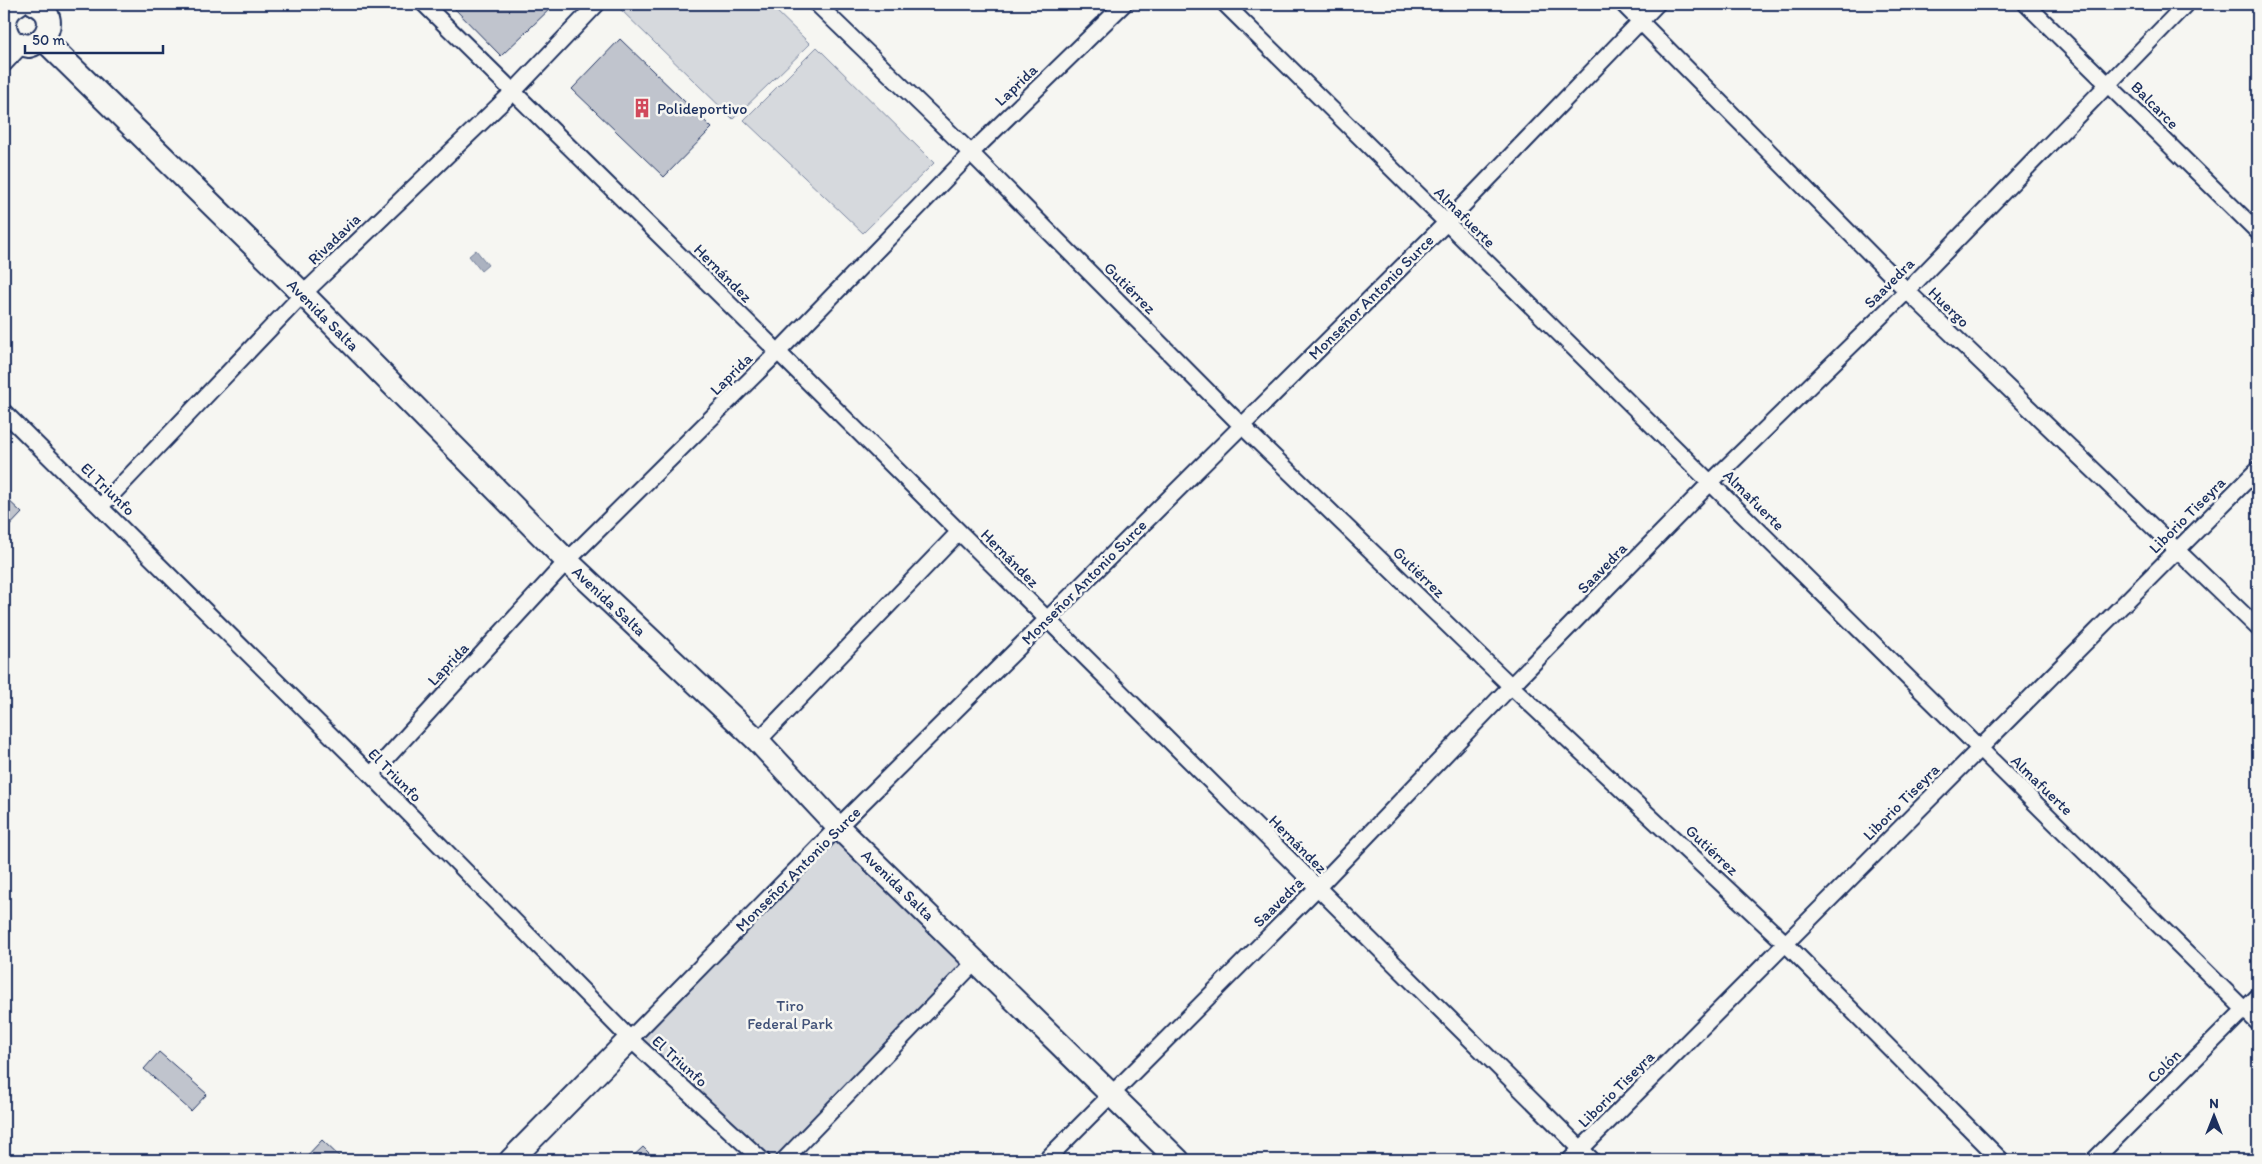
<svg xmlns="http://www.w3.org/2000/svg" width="2262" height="1164" font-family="Itim,sans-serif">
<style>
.green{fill:#d6d9dd;stroke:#78849e}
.water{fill:#abb2c0;stroke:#717e99}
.building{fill:#c0c4cd;stroke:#1b2f5e}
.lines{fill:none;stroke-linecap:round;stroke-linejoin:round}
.street-casing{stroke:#1b2f5e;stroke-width:19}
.secondary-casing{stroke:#1b2f5e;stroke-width:26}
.street{stroke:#f6f6f2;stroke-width:15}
.secondary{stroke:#f6f6f2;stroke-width:22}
.labels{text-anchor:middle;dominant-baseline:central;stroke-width:5;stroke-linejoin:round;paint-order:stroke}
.street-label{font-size:16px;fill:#1b2f5e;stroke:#f6f6f2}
.poi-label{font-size:16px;fill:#1b2f5e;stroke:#f6f6f2;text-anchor:start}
.park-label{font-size:16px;fill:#405177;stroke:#f6f6f2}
</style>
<rect width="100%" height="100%" fill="#f6f6f2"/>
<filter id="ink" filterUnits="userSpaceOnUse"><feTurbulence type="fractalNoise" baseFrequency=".02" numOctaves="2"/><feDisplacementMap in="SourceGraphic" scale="10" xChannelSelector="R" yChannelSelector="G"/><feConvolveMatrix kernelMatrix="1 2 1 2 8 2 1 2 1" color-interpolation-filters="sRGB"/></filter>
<g filter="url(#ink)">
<path class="green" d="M 617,4 L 769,4 L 810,44 L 733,119 L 616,5 Z
M 817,47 L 934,163 L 863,233 L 744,120 Z
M 838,827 L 976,961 L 784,1160 L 762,1160 L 630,1039 Z"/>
<path class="water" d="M 476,250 L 488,265 L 481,271 L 469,256 Z"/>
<path class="building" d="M 450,4 L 555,4 L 501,56 Z
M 620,39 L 712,128 L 664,177 L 572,89 Z
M 4,496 L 22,513 L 4,532 Z
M 159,1052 L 207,1094 L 191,1111 L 144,1069 Z
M 322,1140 L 343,1160 L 303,1160 Z
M 643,1147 L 656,1160 L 629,1160 Z"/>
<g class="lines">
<defs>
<path id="street" d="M 424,4 L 778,352 L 1592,1160
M 817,4 L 971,153 L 1241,425 L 1511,686 L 1785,943 L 2001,1160
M 1225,4 L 2258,1023
M 1623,4 L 1907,291 L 2258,628
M 2026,4 L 2258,232
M 4,64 L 21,46
M 4,412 L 371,775 L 630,1039 L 762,1160
M 101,506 L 303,294 L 514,91 L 597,4
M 758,741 L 959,532
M 371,775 L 567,561 L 778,352 L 971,153 L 1124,4
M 630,1039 L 838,827 L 1446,223 L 1657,4
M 784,1160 L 976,961
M 1046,1160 L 1317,888 L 1511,686 L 1711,482 L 1907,291 L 2186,4
M 1570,1160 L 2258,469
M 2094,1160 L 2258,996"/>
<path id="secondary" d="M 18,4 C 2,13 1,30 14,43 L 29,46 C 50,40 58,14 35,4
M 43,39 L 303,294 L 567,561 L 758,741 L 838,827 L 1178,1160
M 511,1160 L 630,1039"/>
</defs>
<use href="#street" class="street-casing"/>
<use href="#secondary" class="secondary-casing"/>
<use href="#street" class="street"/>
<use href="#secondary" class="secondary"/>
</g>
</g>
<defs>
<symbol id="building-bare" viewBox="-9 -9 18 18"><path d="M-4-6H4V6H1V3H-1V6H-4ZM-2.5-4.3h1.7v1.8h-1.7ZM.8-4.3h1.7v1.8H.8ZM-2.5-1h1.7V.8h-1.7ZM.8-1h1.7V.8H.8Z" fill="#d1495b" stroke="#f6f6f2" stroke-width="2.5" paint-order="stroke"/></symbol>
</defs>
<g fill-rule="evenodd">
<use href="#building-bare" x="628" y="94" width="28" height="28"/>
</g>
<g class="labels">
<g class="street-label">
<text transform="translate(1016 85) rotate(-44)">Laprida</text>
<text transform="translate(2155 105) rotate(45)">Balcarce</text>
<text transform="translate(1465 217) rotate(45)">Almafuerte</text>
<text transform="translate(334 239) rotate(-44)">Rivadavia</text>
<text transform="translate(723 273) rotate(45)">Hernández</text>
<text transform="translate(1889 283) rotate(-45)">Saavedra</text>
<text transform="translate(1130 288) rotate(45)">Gutiérrez</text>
<text transform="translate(1371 297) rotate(-45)">Monseñor Antonio Surce</text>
<text transform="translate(1949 307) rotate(44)">Huergo</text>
<text transform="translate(323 315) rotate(45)">Avenida Salta</text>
<text transform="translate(731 374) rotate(-45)">Laprida</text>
<text transform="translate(108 489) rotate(44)">El Triunfo</text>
<text transform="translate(1754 500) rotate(45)">Almafuerte</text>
<text transform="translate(2187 515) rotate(-45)">Liborio Tiseyra</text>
<text transform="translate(1010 558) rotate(45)">Hernández</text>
<text transform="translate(1602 568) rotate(-46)">Saavedra</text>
<text transform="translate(1419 572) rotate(44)">Gutiérrez</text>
<text transform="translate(1084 582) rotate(-45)">Monseñor Antonio Surce</text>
<text transform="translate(609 601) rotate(43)">Avenida Salta</text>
<text transform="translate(448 664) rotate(-47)">Laprida</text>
<text transform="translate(395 775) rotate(45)">El Triunfo</text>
<text transform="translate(2042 785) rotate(44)">Almafuerte</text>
<text transform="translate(1901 802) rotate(-45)">Liborio Tiseyra</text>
<text transform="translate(1298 844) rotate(45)">Hernández</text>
<text transform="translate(1712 850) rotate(43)">Gutiérrez</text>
<text transform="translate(798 869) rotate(-45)">Monseñor Antonio Surce</text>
<text transform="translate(898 885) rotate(44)">Avenida Salta</text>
<text transform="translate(1278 902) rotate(-45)">Saavedra</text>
<text transform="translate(680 1061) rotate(42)">El Triunfo</text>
<text transform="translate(2164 1066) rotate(-45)">Colón</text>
<text transform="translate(1616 1089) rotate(-45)">Liborio Tiseyra</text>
</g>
<g class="poi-label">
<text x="657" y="108">Polideportivo</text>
</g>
<g class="park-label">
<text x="790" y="1005">Tiro<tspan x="790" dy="18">Federal Park</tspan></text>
</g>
</g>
<rect width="2262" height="1164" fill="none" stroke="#f6f6f2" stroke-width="20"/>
<rect x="10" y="10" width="2242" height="1144" fill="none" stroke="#1b2f5e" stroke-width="2" filter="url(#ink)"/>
<g transform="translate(2214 1116)" stroke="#f6f6f2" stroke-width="4" paint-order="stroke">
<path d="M0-4L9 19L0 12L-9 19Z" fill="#1b2f5e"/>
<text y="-8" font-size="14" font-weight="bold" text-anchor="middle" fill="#1b2f5e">N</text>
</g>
<path d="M25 45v8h138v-8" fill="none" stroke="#1b2f5e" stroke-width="2.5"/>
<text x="32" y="45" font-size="15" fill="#1b2f5e" stroke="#f6f6f2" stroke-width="4" paint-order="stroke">50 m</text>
</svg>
